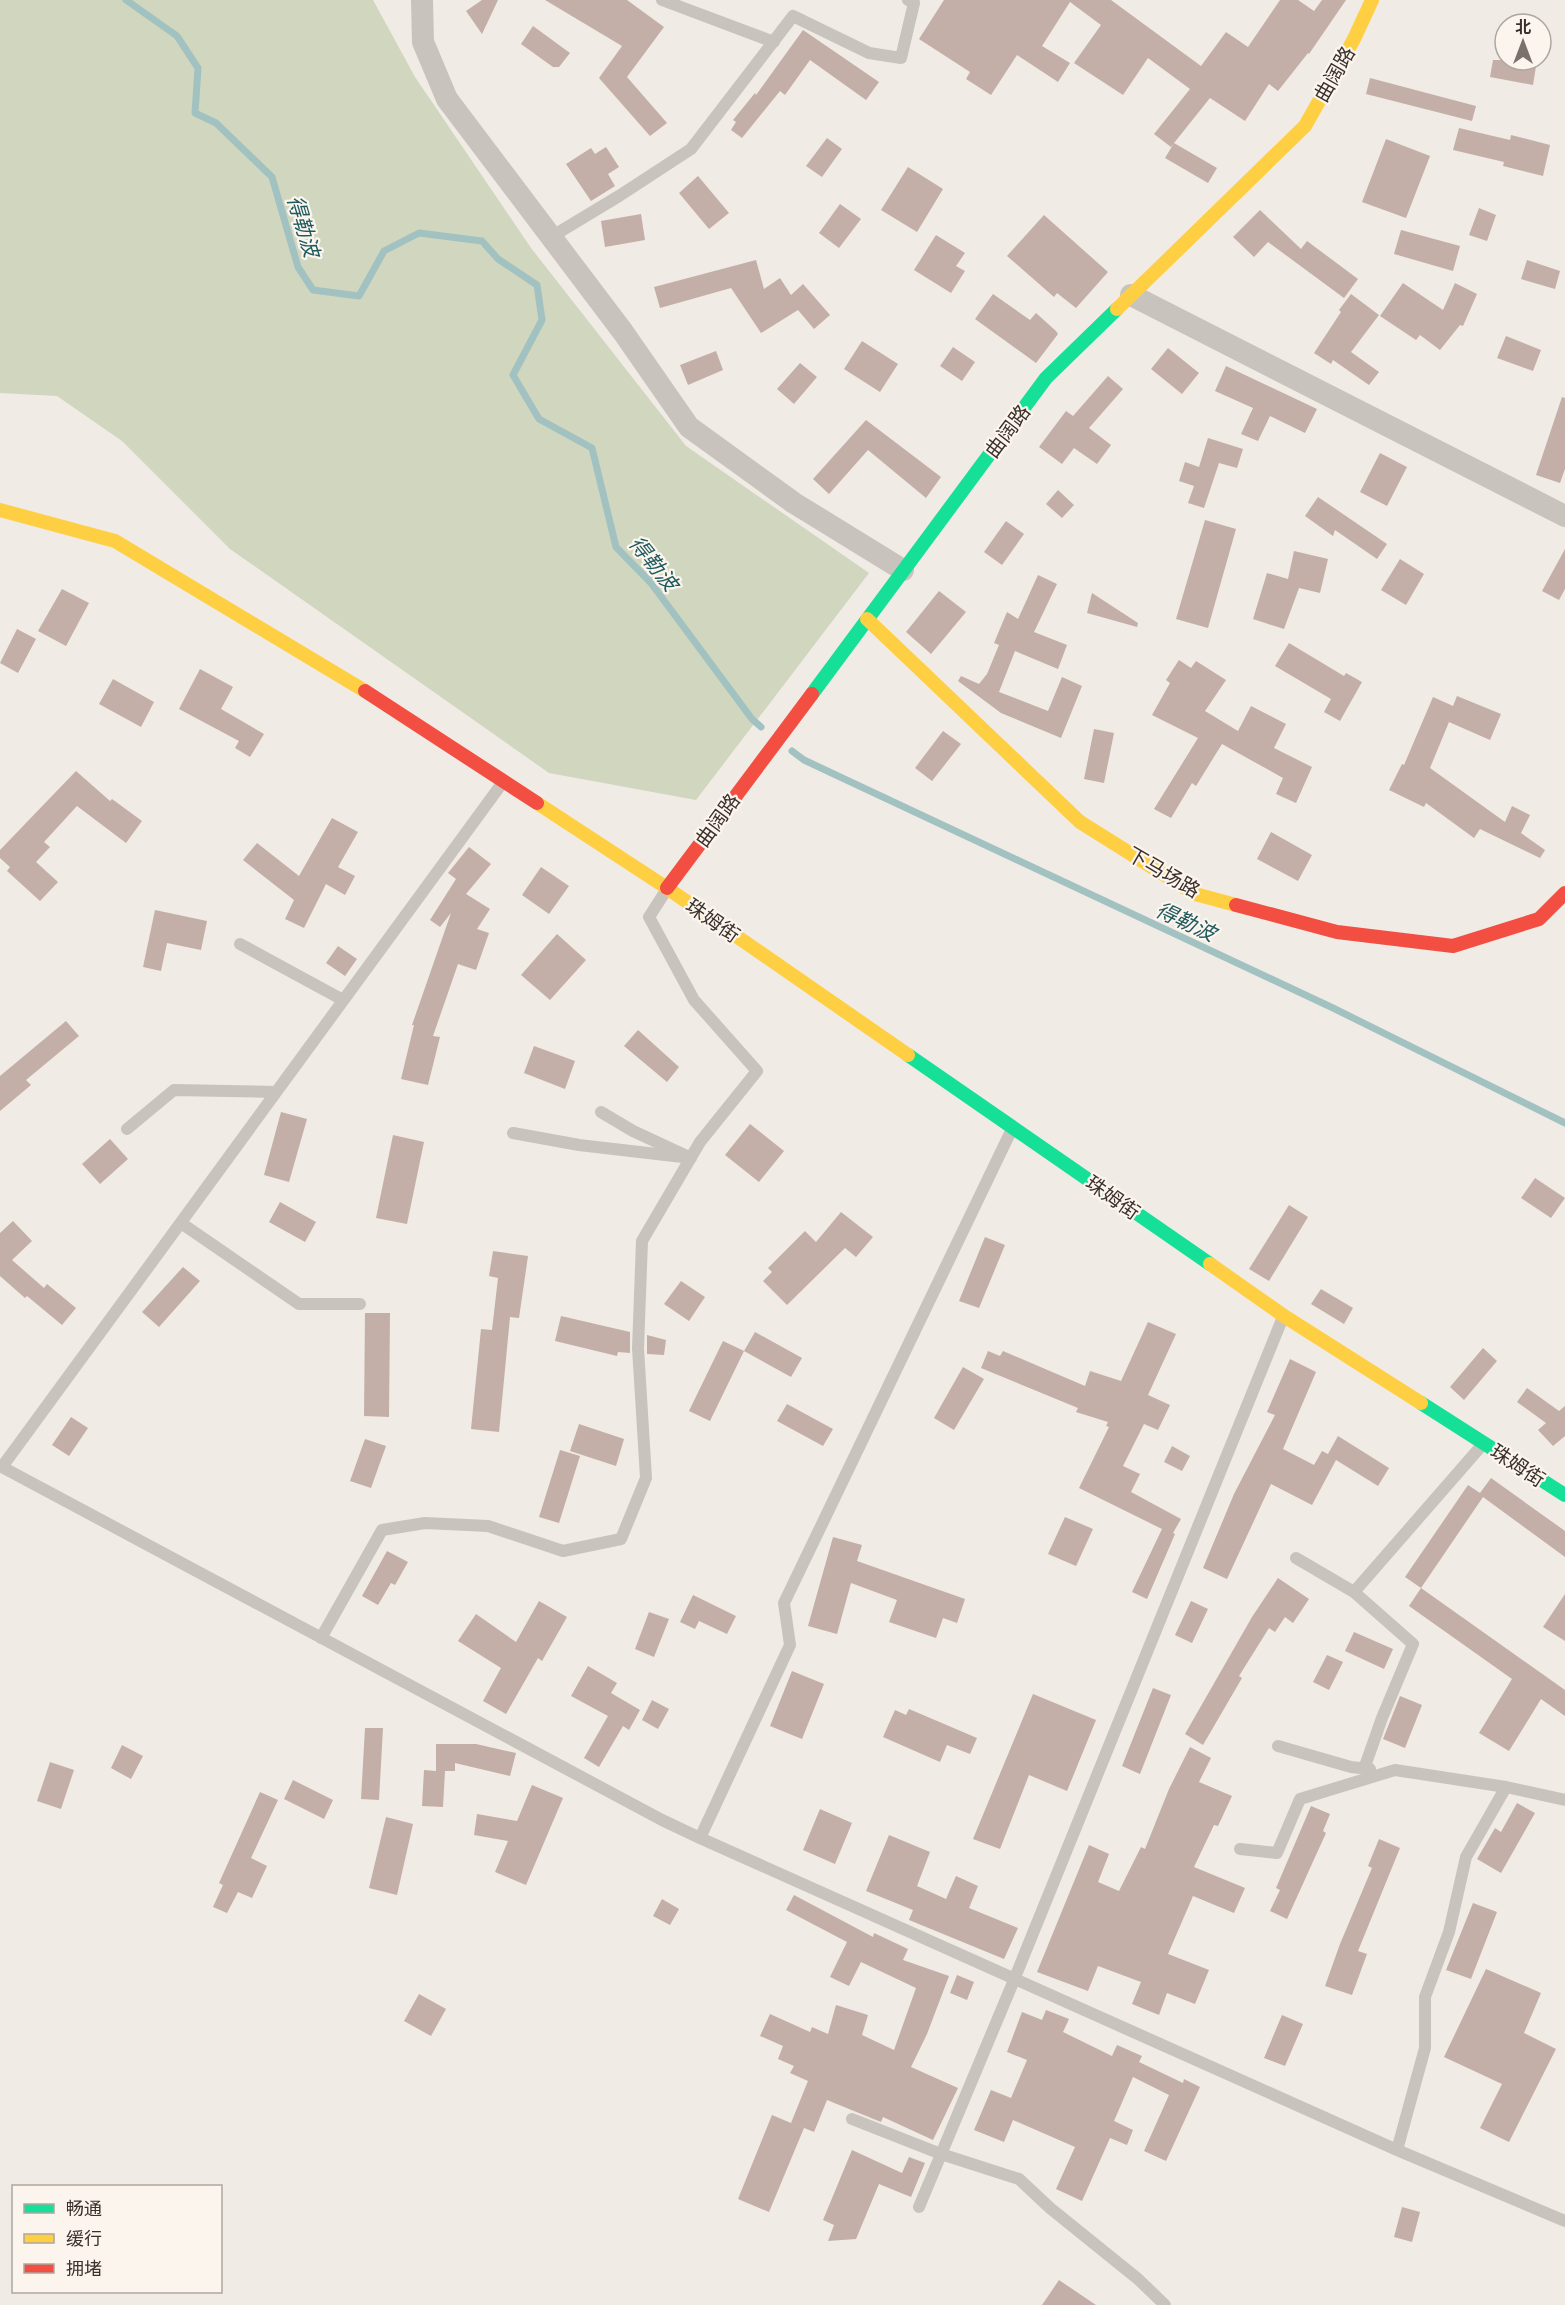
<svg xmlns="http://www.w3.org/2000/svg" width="1565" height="2305" font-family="Ubuntu,'Noto Sans SC',sans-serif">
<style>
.green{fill:#d1d6bf}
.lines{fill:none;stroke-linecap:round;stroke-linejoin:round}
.stream{stroke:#a1c2c1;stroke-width:7}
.building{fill:#c3afa7}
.lane{stroke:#c9c3be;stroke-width:12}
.street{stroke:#c9c3be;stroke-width:22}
.fast{stroke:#16e098;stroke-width:14}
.slow{stroke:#ffcf43;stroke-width:14}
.jam{stroke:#f24e42;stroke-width:14}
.labels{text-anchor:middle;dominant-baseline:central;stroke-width:4.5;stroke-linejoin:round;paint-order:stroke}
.street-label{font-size:20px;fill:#3b302b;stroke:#fbf5ee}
.water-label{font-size:21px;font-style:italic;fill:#1f5a5e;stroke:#fbf5ee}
</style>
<rect width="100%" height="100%" fill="#f0ebe5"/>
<path class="green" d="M 0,0 L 373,0 L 415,77 L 531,248 L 686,446 L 869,573 L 696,800 L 549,773 L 230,549 L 122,441 L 57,396 L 0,393 Z"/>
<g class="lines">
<path class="stream" d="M 126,0 L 177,36 L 198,68 L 195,113 L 216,123 L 272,177 L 298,267 L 313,290 L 359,296 L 384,251 L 419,233 L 482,241 L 498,259 L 537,285 L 542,320 L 513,375 L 539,419 L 592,448 L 616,547 L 651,583 L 752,719 L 761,727
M 792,751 L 804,760 L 1333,1008 L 1565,1123"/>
</g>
<path class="building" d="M 482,0 L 498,0 L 482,34 L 466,11 Z
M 545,0 L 627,0 L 664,27 L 627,77 L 667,123 L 650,136 L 599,78 L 622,46 Z
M 944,0 L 1111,0 L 1201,66 L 1226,32 L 1248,47 L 1280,0 L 1298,0 L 1314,11 L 1322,0 L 1346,0 L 1309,54 L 1308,53 L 1278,91 L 1269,84 L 1245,121 L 1210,98 L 1174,143 L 1217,168 L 1208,183 L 1165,158 L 1174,143 L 1171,147 L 1154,134 L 1190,89 L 1148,58 L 1123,95 L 1074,63 L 1101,25 L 1070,2 L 1042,46 L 1070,63 L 1058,82 L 1017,55 L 991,95 L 966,79 L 970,72 L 919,39 Z
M 533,26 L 570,53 L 559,67 L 553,67 L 521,44 Z
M 803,30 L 879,82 L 866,100 L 810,60 L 785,95 L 780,91 L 742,138 L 731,130 L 736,122 L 733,120 L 755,93 L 756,95 Z
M 1493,60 L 1537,60 L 1533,85 L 1490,77 Z
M 1370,78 L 1476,106 L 1472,121 L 1366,94 Z
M 1459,128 L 1510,140 L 1511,135 L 1550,145 L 1543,176 L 1503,166 L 1504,162 L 1453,150 Z
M 827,138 L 842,149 L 822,177 L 806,166 Z
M 1386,139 L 1430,156 L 1406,218 L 1362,202 Z
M 606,147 L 619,167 L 608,174 L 615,186 L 591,201 L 566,164 L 591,148 L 595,154 Z
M 908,167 L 943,189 L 917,232 L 881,210 Z
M 698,176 L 729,213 L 709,229 L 679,193 Z
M 840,204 L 861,219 L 839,248 L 819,233 Z
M 1479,208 L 1496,215 L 1487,241 L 1469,235 Z
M 1260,210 L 1301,249 L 1307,241 L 1358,279 L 1344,298 L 1268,242 L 1254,257 L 1233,237 Z
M 641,214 L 645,240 L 605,247 L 601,221 Z
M 1044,215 L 1108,272 L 1076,308 L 1057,293 L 1054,297 L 1007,256 Z
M 1401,230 L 1460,246 L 1453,271 L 1394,254 Z
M 936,235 L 965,253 L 956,266 L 965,271 L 951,293 L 914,270 Z
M 756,260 L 764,289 L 780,278 L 791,295 L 803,284 L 830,315 L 814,329 L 798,310 L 761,333 L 731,288 L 660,308 L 654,287 Z
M 1527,260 L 1560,271 L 1555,289 L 1521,279 Z
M 1403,283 L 1443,310 L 1455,283 L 1477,294 L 1463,326 L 1460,325 L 1440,350 L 1420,335 L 1416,340 L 1380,316 Z
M 993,294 L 1030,320 L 1036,313 L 1056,331 L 1058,334 L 1036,363 L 975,319 Z
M 1351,294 L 1379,315 L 1351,352 L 1379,372 L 1369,385 L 1333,360 L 1331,364 L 1314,353 L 1341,312 L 1339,310 Z
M 1506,336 L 1541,350 L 1533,371 L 1497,358 Z
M 862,341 L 898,364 L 880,392 L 844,369 Z
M 953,347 L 975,362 L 962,381 L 940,366 Z
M 1168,348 L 1199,373 L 1182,394 L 1151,369 Z
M 716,351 L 723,370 L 688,385 L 680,365 Z
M 800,363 L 817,377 L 794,404 L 777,389 Z
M 1226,366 L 1317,409 L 1305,433 L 1270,416 L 1258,441 L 1241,434 L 1253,408 L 1215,391 Z
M 1108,376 L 1123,389 L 1089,428 L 1111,445 L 1097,464 L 1074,448 L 1062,464 L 1039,447 L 1066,411 L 1073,416 Z
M 1562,397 L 1565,398 L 1565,469 L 1560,483 L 1536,475 Z
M 866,420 L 941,477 L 926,498 L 868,450 L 829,494 L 813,479 Z
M 1208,438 L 1243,449 L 1237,468 L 1219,463 L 1204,508 L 1188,503 L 1194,486 L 1179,481 L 1185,462 L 1199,467 Z
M 1380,453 L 1407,467 L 1387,506 L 1360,492 Z
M 1058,490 L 1074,505 L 1062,518 L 1046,504 Z
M 1318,497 L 1387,544 L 1377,559 L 1335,530 L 1333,536 L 1305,516 Z
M 1205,520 L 1236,529 L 1208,628 L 1176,619 Z
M 1006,521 L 1024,534 L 1002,565 L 984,552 Z
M 1565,549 L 1565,589 L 1559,600 L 1542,591 Z
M 1294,551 L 1328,559 L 1320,593 L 1299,588 L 1284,629 L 1253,619 L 1267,573 L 1288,579 Z
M 1400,559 L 1424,574 L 1406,605 L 1381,590 Z
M 1038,575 L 1057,584 L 1034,632 L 1067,645 L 1058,669 L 1015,651 L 999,692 L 1048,711 L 1062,677 L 1082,686 L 1061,738 L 1001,713 L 958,681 L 961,676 L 979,684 L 987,674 L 999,645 L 994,643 L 1007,612 L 1018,619 Z
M 62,589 L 89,603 L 66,646 L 38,631 Z
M 939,591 L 966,612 L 931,654 L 906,632 Z
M 1092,593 L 1138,623 L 1137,627 L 1087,613 Z
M 17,629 L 36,639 L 18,673 L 0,663 Z
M 1289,643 L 1344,676 L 1346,673 L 1362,682 L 1340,721 L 1324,712 L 1331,699 L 1275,666 Z
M 1179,660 L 1191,668 L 1196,661 L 1226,680 L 1205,711 L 1238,731 L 1251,706 L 1286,724 L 1274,748 L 1312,767 L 1296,803 L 1276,794 L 1283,778 L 1222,744 L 1196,786 L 1192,783 L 1171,818 L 1154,809 L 1198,738 L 1152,715 L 1170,683 L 1166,680 Z
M 200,669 L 233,687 L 221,709 L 264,734 L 250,757 L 235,748 L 239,741 L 179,709 Z
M 113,679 L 154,702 L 141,727 L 99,704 Z
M 1457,696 L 1501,714 L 1490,740 L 1449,722 L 1430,768 L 1505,822 L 1512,806 L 1530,815 L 1521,833 L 1545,850 L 1540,858 L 1480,829 L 1474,838 L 1426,803 L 1424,807 L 1389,790 L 1402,764 L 1404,765 L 1433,697 L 1453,706 Z
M 1094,729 L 1114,733 L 1104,783 L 1084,779 Z
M 943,731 L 961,744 L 932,781 L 915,768 Z
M 76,771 L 110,801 L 112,799 L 142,821 L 126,843 L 77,806 L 44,842 L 50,847 L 36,862 L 58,882 L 40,901 L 7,871 L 10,867 L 0,858 L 0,850 Z
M 332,818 L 358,832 L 338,867 L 355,876 L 345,895 L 326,884 L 304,928 L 285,919 L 294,900 L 243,860 L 257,843 L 299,876 Z
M 1271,832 L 1312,855 L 1298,881 L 1257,859 Z
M 469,847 L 491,864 L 466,894 L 490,909 L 477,929 L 489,933 L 476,970 L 458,964 L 433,1036 L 440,1037 L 428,1085 L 401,1079 L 414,1025 L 412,1025 L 451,913 L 440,927 L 430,920 L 456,879 L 448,873 Z
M 541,867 L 569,886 L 549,914 L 522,895 Z
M 155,910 L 207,921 L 201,950 L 167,943 L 161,971 L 143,967 Z
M 557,934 L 586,960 L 550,1000 L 521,975 Z
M 338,946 L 357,959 L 345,976 L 326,963 Z
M 66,1021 L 79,1036 L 26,1080 L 31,1085 L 0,1111 L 0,1076 Z
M 638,1030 L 679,1067 L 667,1082 L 624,1046 Z
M 534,1046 L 575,1061 L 565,1089 L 524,1073 Z
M 281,1112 L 307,1119 L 289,1182 L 264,1175 Z
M 750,1124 L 784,1151 L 759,1182 L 725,1155 Z
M 393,1135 L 424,1142 L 407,1224 L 376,1218 Z
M 110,1139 L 128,1159 L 100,1184 L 82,1164 Z
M 1535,1178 L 1565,1198 L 1551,1218 L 1521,1198 Z
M 280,1202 L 316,1222 L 305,1242 L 269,1222 Z
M 1289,1205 L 1308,1217 L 1269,1281 L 1249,1269 Z
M 841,1212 L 873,1237 L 856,1257 L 845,1248 L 787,1305 L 763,1281 L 772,1272 L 768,1268 L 805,1231 L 816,1242 Z
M 13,1221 L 32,1241 L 12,1260 L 44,1288 L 47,1284 L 76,1308 L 62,1325 L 27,1296 L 25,1298 L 0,1276 L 0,1233 Z
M 985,1237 L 1005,1245 L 979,1308 L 959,1301 Z
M 493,1251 L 528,1256 L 519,1318 L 510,1317 L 499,1432 L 471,1429 L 481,1329 L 492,1330 L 498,1278 L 489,1276 Z
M 183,1267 L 200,1281 L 159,1327 L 142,1312 Z
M 681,1281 L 705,1297 L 689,1321 L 664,1304 Z
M 1321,1289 L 1353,1308 L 1344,1324 L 1311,1304 Z
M 365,1313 L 390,1313 L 389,1417 L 364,1416 Z
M 561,1316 L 630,1332 L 630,1353 L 618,1352 L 617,1356 L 555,1341 Z
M 1148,1322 L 1176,1334 L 1148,1395 L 1170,1405 L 1158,1430 L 1144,1424 L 1123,1466 L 1140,1474 L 1131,1492 L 1181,1519 L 1173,1533 L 1175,1534 L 1147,1599 L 1132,1592 L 1162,1529 L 1079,1488 L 1109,1427 L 1106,1426 L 1108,1422 L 1076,1412 L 1078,1408 L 981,1368 L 988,1351 L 1000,1356 L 1003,1351 L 1085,1386 L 1090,1371 L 1121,1381 Z
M 755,1332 L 802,1358 L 791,1377 L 744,1351 Z
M 647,1335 L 666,1340 L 664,1355 L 647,1354 Z
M 723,1341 L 744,1351 L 710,1421 L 689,1411 Z
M 1483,1348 L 1497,1361 L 1464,1400 L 1450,1387 Z
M 1290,1359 L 1316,1372 L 1283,1449 L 1314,1465 L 1322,1451 L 1328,1454 L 1338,1436 L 1389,1468 L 1378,1486 L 1336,1460 L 1312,1505 L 1271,1484 L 1227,1579 L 1203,1568 L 1234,1494 L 1275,1415 L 1267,1412 Z
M 963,1367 L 984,1379 L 954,1430 L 934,1418 Z
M 1527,1388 L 1559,1411 L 1565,1406 L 1565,1436 L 1553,1446 L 1538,1430 L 1546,1423 L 1517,1402 Z
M 787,1404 L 833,1429 L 823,1446 L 777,1421 Z
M 71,1417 L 88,1428 L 69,1456 L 52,1445 Z
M 579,1424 L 624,1439 L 616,1466 L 570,1451 Z
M 365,1439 L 386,1446 L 371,1488 L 350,1481 Z
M 1172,1446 L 1190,1456 L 1182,1471 L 1164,1462 Z
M 560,1450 L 580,1456 L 559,1523 L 539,1517 Z
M 1491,1478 L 1565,1531 L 1565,1557 L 1483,1497 L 1421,1588 L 1405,1577 L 1468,1485 L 1480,1493 Z
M 1065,1517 L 1093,1529 L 1076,1566 L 1048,1554 Z
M 833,1537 L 862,1545 L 857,1561 L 965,1599 L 957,1623 L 943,1618 L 936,1638 L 889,1622 L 897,1600 L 851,1583 L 837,1634 L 808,1626 Z
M 387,1551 L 408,1562 L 395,1585 L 391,1583 L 378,1605 L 362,1596 Z
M 1278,1578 L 1309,1599 L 1293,1623 L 1285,1617 L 1275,1632 L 1269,1628 L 1239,1676 L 1242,1678 L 1203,1745 L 1185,1734 L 1252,1617 Z
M 1421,1588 L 1565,1690 L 1565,1716 L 1541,1699 L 1509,1751 L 1479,1733 L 1512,1679 L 1409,1606 Z
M 1565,1594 L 1565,1641 L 1543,1627 Z
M 693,1595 L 736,1616 L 727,1634 L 699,1621 L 695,1629 L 680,1622 Z
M 539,1601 L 567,1617 L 542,1661 L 538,1658 L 506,1714 L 483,1701 L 501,1668 L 458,1641 L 476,1614 L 516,1642 Z
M 1191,1601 L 1208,1609 L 1192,1643 L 1175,1635 Z
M 649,1612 L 669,1619 L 654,1657 L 635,1649 Z
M 1354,1632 L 1393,1649 L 1384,1669 L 1345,1651 Z
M 1327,1655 L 1343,1662 L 1329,1690 L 1313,1682 Z
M 588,1666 L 617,1683 L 611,1693 L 640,1710 L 629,1730 L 623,1726 L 599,1767 L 584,1758 L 608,1716 L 571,1696 Z
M 792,1671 L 824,1684 L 802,1739 L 770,1726 Z
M 1153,1688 L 1171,1695 L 1140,1774 L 1122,1766 Z
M 1033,1694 L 1096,1720 L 1067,1791 L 1029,1775 L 1000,1849 L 973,1839 Z
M 1400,1696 L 1422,1705 L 1405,1748 L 1383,1739 Z
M 652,1700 L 669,1709 L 658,1729 L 642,1720 Z
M 909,1709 L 977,1738 L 970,1754 L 947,1745 L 940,1762 L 883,1737 L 895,1710 L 906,1715 Z
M 365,1728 L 383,1728 L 379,1800 L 361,1799 Z
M 436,1744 L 476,1744 L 516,1753 L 510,1776 L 455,1763 L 455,1771 L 445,1771 L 443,1807 L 422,1806 L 424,1770 L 436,1771 Z
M 122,1745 L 143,1756 L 131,1779 L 111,1768 Z
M 1190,1747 L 1211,1758 L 1199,1782 L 1232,1796 L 1218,1826 L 1214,1825 L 1194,1867 L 1245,1888 L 1234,1913 L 1193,1896 L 1168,1954 L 1209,1970 L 1195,2004 L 1167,1993 L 1159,2015 L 1132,2004 L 1141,1982 L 1098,1966 L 1088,1991 L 1037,1972 L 1089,1845 L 1109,1854 L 1098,1882 L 1119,1891 L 1141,1847 L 1145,1849 L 1169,1789 Z
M 50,1762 L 74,1770 L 61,1809 L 37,1801 Z
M 293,1780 L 333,1800 L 324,1819 L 284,1799 Z
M 532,1785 L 563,1798 L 526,1885 L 495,1872 L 508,1841 L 474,1835 L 477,1814 L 517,1821 Z
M 260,1792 L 278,1800 L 251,1858 L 267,1866 L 252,1898 L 238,1892 L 227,1913 L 213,1907 L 223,1885 L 219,1883 Z
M 1517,1803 L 1535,1813 L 1501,1873 L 1477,1859 L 1495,1828 L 1501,1832 Z
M 1311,1806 L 1330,1814 L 1323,1831 L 1326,1833 L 1287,1919 L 1270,1911 L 1280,1890 L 1276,1888 Z
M 820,1809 L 852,1823 L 835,1864 L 803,1850 Z
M 386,1817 L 413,1824 L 397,1895 L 369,1888 Z
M 889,1835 L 930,1852 L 917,1886 L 946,1899 L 956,1876 L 978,1886 L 969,1908 L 1018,1928 L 1004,1959 L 909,1920 L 913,1910 L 866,1891 Z
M 1379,1839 L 1400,1848 L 1358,1951 L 1367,1954 L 1352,1995 L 1325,1986 L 1340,1944 L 1372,1868 L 1368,1866 Z
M 794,1895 L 873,1937 L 874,1933 L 908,1949 L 903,1960 L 949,1976 L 927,2034 L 911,2067 L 958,2088 L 933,2140 L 883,2117 L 881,2122 L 827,2100 L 814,2132 L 792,2123 L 804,2128 L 769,2212 L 738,2199 L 772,2115 L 791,2123 L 808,2081 L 790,2073 L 794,2066 L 778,2059 L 783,2046 L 760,2036 L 770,2014 L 810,2032 L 812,2027 L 828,2034 L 836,2005 L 868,2015 L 862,2035 L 894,2050 L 916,1988 L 861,1962 L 849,1986 L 830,1977 L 847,1942 L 786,1910 Z
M 662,1899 L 679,1909 L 670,1925 L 653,1916 Z
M 1473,1903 L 1497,1912 L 1471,1979 L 1446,1970 Z
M 1486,1969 L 1541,1993 L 1524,2033 L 1556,2049 L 1509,2142 L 1480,2128 L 1502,2084 L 1444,2057 Z
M 957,1975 L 974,1982 L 967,2000 L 950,1993 Z
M 419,1994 L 446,2009 L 431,2036 L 404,2021 Z
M 1046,2010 L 1069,2019 L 1063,2032 L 1112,2056 L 1117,2045 L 1142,2056 L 1139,2062 L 1183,2083 L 1184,2079 L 1200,2087 L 1166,2161 L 1144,2151 L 1169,2095 L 1133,2077 L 1114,2121 L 1133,2130 L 1127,2145 L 1110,2138 L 1082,2201 L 1056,2189 L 1075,2147 L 1013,2120 L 1004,2142 L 974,2130 L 991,2090 L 1011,2098 L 1027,2060 L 1007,2052 L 1022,2012 L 1042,2020 Z
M 1282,2015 L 1303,2024 L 1285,2066 L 1264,2058 Z
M 852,2150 L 902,2173 L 909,2157 L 925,2163 L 911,2197 L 879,2184 L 856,2239 L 828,2241 L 834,2225 L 823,2220 Z
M 1402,2207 L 1420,2212 L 1412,2242 L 1394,2237 Z
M 1059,2280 L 1096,2305 L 1042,2305 Z"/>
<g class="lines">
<path class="lane" d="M 662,0 L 774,42
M 551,237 L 619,196 L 691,149 L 793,16 L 869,53 L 901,58 L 914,3 L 908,0
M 503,782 L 2,1467 L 662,1820 L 700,1838 L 1397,2150 L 1565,2221
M 240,944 L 343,1000
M 127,1129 L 174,1090 L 276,1092
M 513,1133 L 579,1145 L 691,1158 L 633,1131 L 601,1112
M 181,1223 L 299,1304 L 360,1304
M 1296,1558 L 1354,1592
M 321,1638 L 382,1530 L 425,1523 L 488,1526 L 563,1551 L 621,1539 L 646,1478 L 638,1348 L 642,1241 L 700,1142 L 757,1071 L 694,1000 L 649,917 L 667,889
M 1278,1746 L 1351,1767 L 1370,1769
M 1364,1769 L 1382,1718 L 1413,1644 L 1354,1592 L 1483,1444
M 700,1838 L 790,1645 L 784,1603 L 1012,1129
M 1240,1849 L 1277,1853 L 1300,1799 L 1395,1770 L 1506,1787
M 852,2119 L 941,2154 L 1019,2179 L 1050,2208 L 1138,2279 L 1165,2305
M 1397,2150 L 1425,2048 L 1425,1997 L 1449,1932 L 1466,1857 L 1506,1787 L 1565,1800
M 919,2207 L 1014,1980 L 1283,1317"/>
<path class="street" d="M 422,0 L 423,42 L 447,99 L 623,332 L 689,427 L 794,503 L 903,570
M 1131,295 L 1565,516"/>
<path class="fast" d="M 812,694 L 1046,378 L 1117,309
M 908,1055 L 1210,1264
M 1421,1403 L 1565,1495"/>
<path class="slow" d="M 1117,309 L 1305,126 L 1354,39 L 1372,0
M 0,510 L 115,541 L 365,691
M 867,619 L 1080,822 L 1195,894 L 1236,905
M 537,803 L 667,888 L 908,1055
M 1210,1264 L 1284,1316 L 1421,1403"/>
<path class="jam" d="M 365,691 L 537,803
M 667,888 L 812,694
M 1236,905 L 1337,932 L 1453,946 L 1539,919 L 1565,893"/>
</g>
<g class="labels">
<g class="street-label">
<text transform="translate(1334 74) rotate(-60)">曲阔路</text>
<text transform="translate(1007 431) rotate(-53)">曲阔路</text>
<text transform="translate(717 820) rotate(-54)">曲阔路</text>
<text transform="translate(1164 872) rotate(30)">下马场路</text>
<text transform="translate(713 920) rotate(35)">珠姆街</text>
<text transform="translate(1113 1197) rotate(35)">珠姆街</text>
<text transform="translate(1518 1465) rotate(33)">珠姆街</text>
</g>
<g class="water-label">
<text transform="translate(304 226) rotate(73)">得勒波</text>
<text transform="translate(654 563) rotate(51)">得勒波</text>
<text transform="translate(1186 921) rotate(25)">得勒波</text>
</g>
</g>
<rect x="12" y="2185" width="210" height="108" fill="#fbf5ee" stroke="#aea6a0" stroke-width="1.5"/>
<rect x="24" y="2204" width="30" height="9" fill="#16e098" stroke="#aea6a0" stroke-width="1.5"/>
<text x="66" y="2215" font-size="18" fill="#3b302b">畅通</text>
<rect x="24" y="2234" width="30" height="9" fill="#ffcf43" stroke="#aea6a0" stroke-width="1.5"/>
<text x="66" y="2245" font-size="18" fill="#3b302b">缓行</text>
<rect x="24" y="2264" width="30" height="9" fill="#f24e42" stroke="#aea6a0" stroke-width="1.5"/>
<text x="66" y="2275" font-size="18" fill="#3b302b">拥堵</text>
<g transform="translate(1523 42)"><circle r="28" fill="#fbf5ee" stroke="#aea6a0" stroke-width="1.5"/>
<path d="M0-4.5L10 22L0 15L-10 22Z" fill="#7a716c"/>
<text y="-9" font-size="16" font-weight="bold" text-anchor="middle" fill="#3b302b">北</text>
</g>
</svg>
